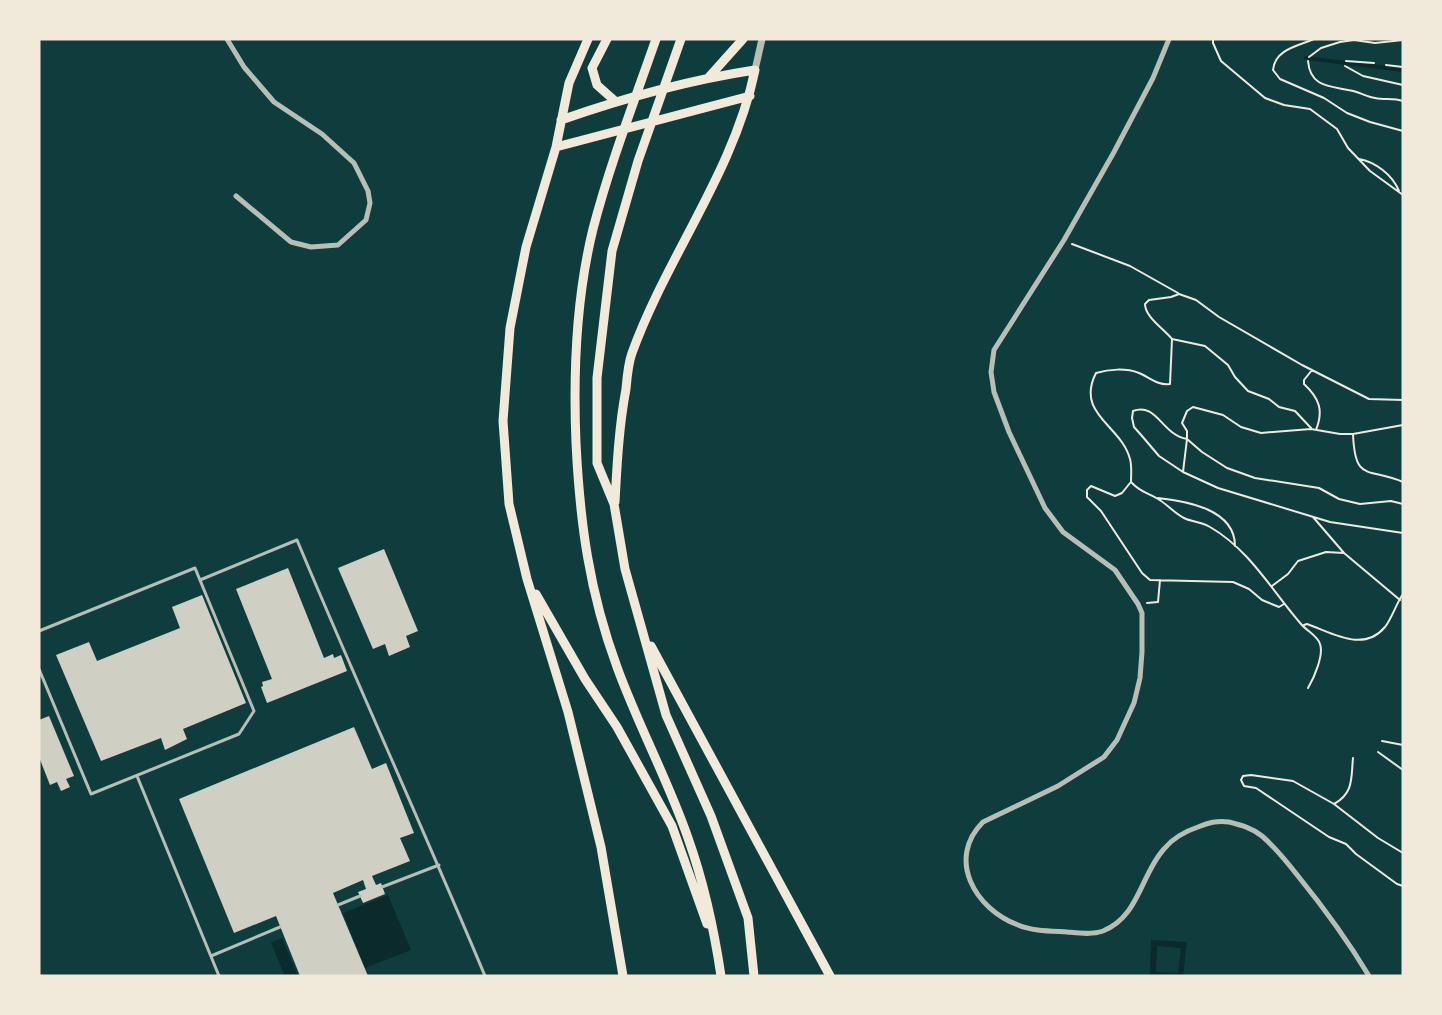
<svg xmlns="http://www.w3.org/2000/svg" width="1442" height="1015" font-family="'Open Sans',sans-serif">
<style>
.water{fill:#0a2a2b;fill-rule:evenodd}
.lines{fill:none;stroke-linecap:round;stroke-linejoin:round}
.stream{stroke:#0a2a2b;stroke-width:4}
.building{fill:#cfcfc3}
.path{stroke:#f1e9da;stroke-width:2}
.service{stroke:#b8beb3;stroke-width:3}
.minor{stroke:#b8beb3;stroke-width:5}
.tertiary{stroke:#b8beb3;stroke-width:7}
.primary{stroke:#f1e9da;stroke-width:9}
</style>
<rect width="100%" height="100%" fill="#0f3d3e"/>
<path class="water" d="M 388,895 L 411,950 L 365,968 L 343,913 Z
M 282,938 L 298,976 L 285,976 L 271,943 Z
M 1151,940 L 1187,942 L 1183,976 L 1150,976 ZM 1157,946 L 1181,948 L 1178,973 L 1156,972 Z"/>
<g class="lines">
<path class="stream" d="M 1306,58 L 1403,70"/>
</g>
<path class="building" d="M 384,549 L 418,631 L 406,636 L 410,647 L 389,656 L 385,644 L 373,649 L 338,568 Z
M 288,568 L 324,658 L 333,654 L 334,658 L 341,655 L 347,671 L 267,703 L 261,687 L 263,686 L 262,682 L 272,679 L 236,589 Z
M 202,595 L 246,703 L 183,729 L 187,739 L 165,750 L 161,738 L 101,761 L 56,655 L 89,642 L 97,661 L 180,628 L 172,607 Z
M 49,716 L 74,776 L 66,779 L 70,787 L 61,791 L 57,782 L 50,785 L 39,757 L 39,720 Z
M 354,727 L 372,769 L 386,763 L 414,833 L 400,838 L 410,861 L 372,876 L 376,885 L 381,883 L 385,894 L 363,903 L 358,892 L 366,889 L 363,880 L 333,893 L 368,976 L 300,976 L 276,916 L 234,933 L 179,799 Z"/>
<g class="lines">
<path class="path" d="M 1213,39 L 1213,43 L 1221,61 L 1265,98 L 1284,105 L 1310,109 L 1337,129 L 1348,148 L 1370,171 L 1403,195
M 1314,39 C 1298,46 1275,49 1273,70 L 1280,79 L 1324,98 L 1347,113 L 1370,122 L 1403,131
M 1309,57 L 1321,48 L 1340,42 L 1354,40 L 1375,43 L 1403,40
M 1308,61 C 1310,86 1328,86 1348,90 C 1358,91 1366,97 1375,98 C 1385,100 1393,98 1403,101
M 1346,61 L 1374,63
M 1386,65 L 1403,67
M 1345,66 L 1363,76 L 1403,85
M 1359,159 C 1375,162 1392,174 1399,191
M 1072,244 L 1130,266 L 1178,293
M 1172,339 L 1205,346 L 1228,365 L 1235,377 L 1248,391 L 1269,399 L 1279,407 L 1295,411 L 1311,428
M 1312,370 L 1304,380 L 1304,384 C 1319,398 1324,410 1316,430
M 1403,425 L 1353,434 L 1340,434 L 1311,429 L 1261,433 L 1241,427 L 1223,415 L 1193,407 L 1187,411 L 1182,423 L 1187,431 L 1187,439 C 1162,435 1157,402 1133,411 L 1132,418 L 1134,427 L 1142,436 L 1159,456 L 1183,472 L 1218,488 L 1330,522 L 1403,533
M 1353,434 C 1355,483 1368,467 1403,482
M 1183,472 L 1187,439 L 1202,452 L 1227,468 L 1255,478 L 1319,488 L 1339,499 L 1360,504 L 1391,501 L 1403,504
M 1130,483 L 1122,493 L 1115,496 L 1091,486 L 1087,490 L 1087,497 L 1101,511 L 1142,573 L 1150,580 L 1233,582 L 1249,589 L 1262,600 L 1279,607 L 1284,604
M 1158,498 C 1186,501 1235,509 1235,546
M 1313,517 L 1344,553 L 1400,600
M 1272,586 L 1288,574 L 1298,561 L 1326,552 L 1344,553
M 1147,603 L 1158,602 L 1160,580
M 1304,625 L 1307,624 C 1333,633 1363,653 1385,627 C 1392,618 1396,604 1403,594
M 1308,688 C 1314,678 1324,655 1320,644 C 1318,636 1307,631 1301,624 C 1272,591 1250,550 1210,527 C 1202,522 1192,522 1184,518 C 1174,513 1167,504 1158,499 C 1147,492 1141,493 1131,482 C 1131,475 1132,466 1130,459 C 1121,425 1075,414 1096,373 C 1109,369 1126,368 1139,373 C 1149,377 1158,386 1170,384 L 1172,339 C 1164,329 1145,317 1145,304 L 1149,300 L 1171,297 L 1179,294 L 1196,300 L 1219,317 L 1302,365 L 1369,399 L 1403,400
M 1382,741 L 1403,745
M 1378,752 L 1403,770
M 1334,804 C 1354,793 1351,778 1353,758
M 1403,853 L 1378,838 L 1334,804 L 1293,781 L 1251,775 L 1243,776 L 1241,780 L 1244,786 L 1256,788 L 1329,837 L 1346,844 L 1356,854 L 1397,884 L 1403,886"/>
<path class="service" d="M 200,580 L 297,540 C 358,686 424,830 485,976
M 39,631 L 195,568 L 254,711 L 239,734 L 91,794 L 39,669
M 137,776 L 219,976
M 382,887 L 439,865
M 338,905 L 360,896
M 211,956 L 280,927"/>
<path class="minor" d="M 227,39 L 244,67 L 274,102 L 322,134 L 354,163 L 368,191 L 370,203 L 366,220 L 338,245 L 311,247 L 291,242 L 236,196
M 1169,39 L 1153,78 L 1114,152 L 1064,240 L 994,350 L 991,372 L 994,392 L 1009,432 L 1045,508 L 1063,532 L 1115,570 L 1138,604 L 1142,613 L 1142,652 L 1140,678 L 1134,703 L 1117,740 L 1104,757 L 1058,786 L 983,822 C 946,859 975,909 1018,925 C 1032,931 1051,931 1067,932 C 1078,933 1092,935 1103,931 C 1139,917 1141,874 1164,849 C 1172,839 1186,831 1198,827 C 1208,823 1217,820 1229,822 C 1241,825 1252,828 1262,836 C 1276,848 1287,862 1298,876 C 1324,908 1348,941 1369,976"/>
<path class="tertiary" d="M 755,70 L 762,39"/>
<path class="primary" d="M 588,39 L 569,83 L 556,147 L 526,247 L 510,328 L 503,421 L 509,504 L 527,579 L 568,712 L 601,847 L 623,976
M 607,39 L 592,68 L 597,85 L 615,101
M 656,39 C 634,102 610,164 593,229 C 576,298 573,371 576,443 C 580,523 589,591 617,667 C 638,725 668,780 688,838 C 704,883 714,929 721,976
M 681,39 L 638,161 L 612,251 L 597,378 L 597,463 L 614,504 L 625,569 L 666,715 L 711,816 L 748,918 L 754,976
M 709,77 L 743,39
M 561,120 C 624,98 689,80 755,70 C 734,172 667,256 632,353 C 628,364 627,377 626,389 C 619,426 617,464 615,502
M 556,147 L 750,96
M 536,594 L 585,679 L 617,727 L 672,826 L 707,924
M 651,646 L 830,976"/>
</g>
<rect width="1442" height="1015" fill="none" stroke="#f1e9da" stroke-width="81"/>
</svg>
